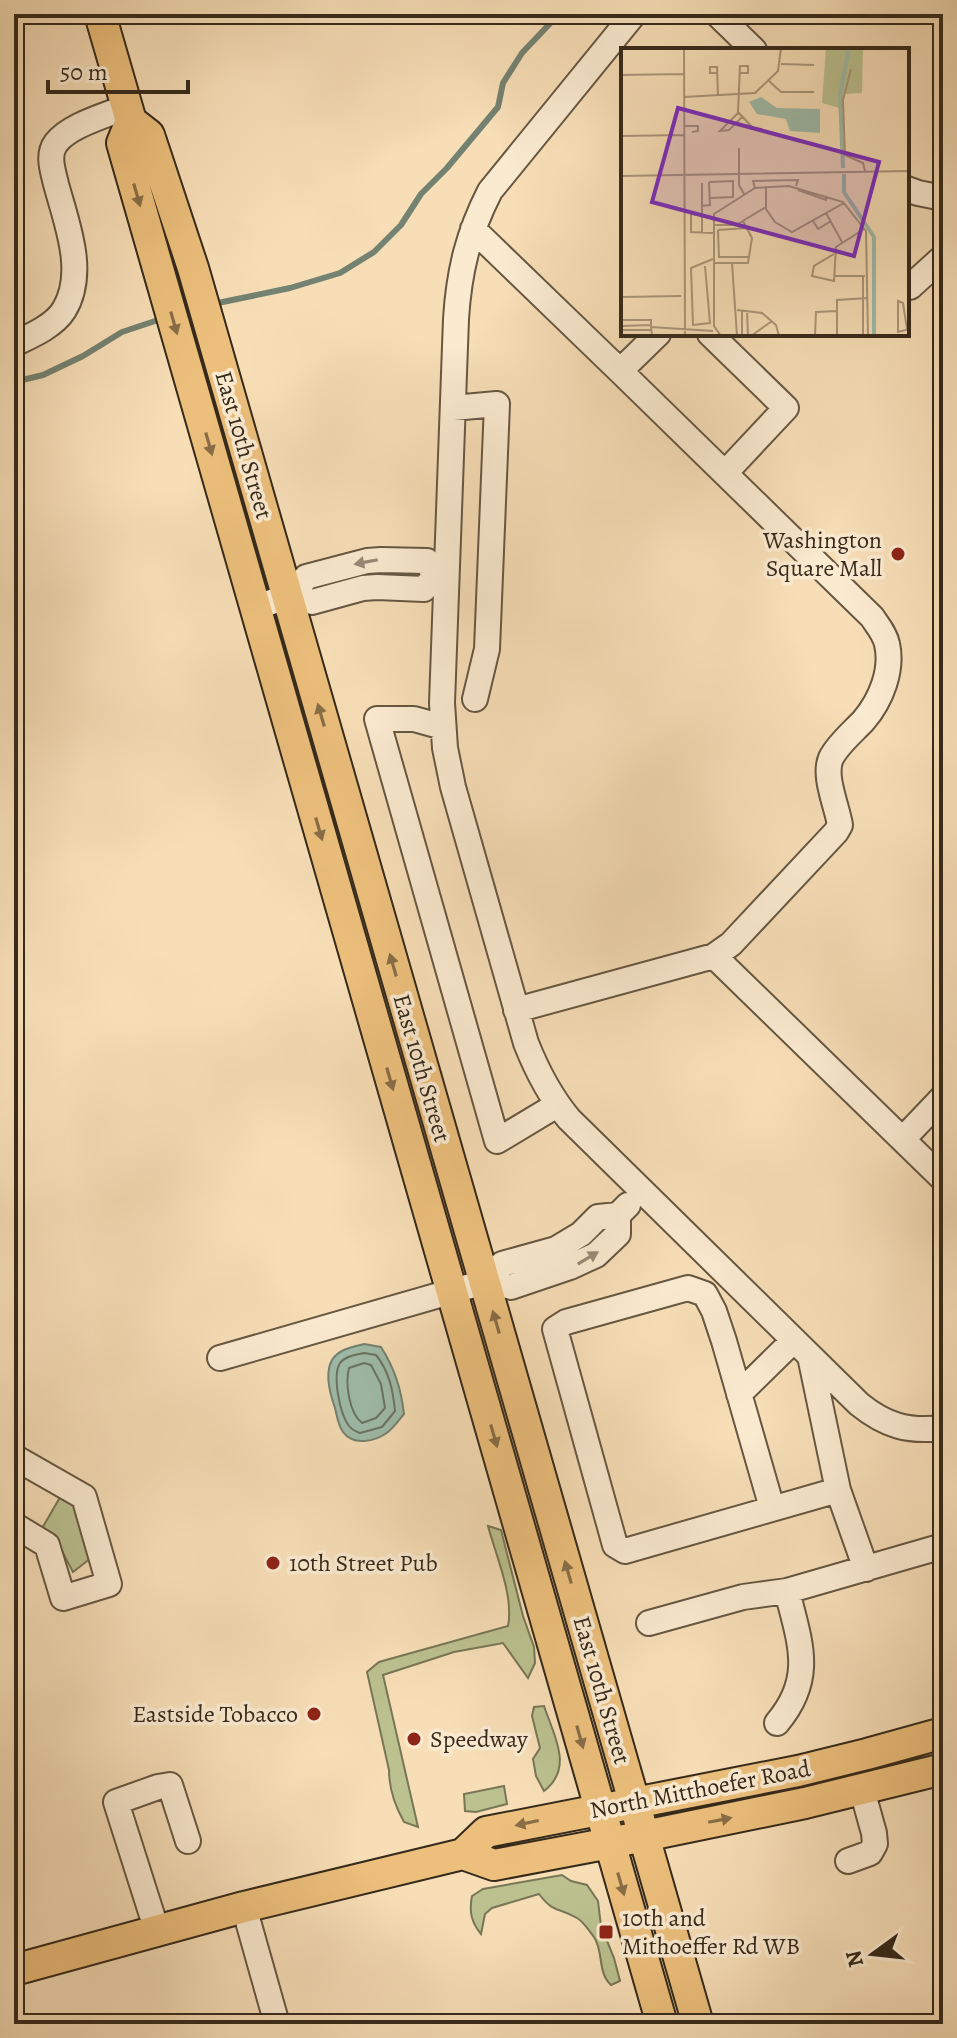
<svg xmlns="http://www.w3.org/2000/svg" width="957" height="2038" font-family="Alegreya,serif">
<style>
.green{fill:#bbc18f;stroke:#787655;stroke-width:2}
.water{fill:#9ebcaa;stroke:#748271;stroke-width:2}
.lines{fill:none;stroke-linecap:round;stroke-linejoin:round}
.shore{stroke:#6a7362;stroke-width:2}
.stream{stroke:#748271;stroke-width:6}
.minor-casing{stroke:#665742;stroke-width:28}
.major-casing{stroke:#362a1b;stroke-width:34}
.minor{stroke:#faead0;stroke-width:24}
.major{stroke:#ecbf7c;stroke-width:30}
.oneway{fill:#886d47}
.oneway2{fill:#988a76}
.poi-dot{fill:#8f2418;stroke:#faead0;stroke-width:3}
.labels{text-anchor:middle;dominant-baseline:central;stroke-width:7;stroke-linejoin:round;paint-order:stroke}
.street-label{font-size:24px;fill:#362a1b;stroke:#faead0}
.poi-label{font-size:24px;fill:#362a1b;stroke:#faead0;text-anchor:start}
.inset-river{fill:none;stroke:#9ebcaa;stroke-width:4}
.inset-road{fill:none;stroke:#aa9679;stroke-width:2}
.view{fill:#7b2cbf;fill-opacity:0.15;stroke:#7b2cbf;stroke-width:4}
.inset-edge{fill:none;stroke:#362a1b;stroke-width:4}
</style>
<rect width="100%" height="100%" fill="#f7deb7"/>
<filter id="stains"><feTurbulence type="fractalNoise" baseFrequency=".0025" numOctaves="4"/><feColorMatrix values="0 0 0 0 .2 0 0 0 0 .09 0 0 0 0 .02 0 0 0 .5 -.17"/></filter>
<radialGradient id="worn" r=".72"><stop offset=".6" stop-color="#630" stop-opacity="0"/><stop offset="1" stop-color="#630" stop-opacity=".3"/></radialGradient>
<path class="green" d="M 62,1494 L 69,1496 L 96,1540 L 91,1558 L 73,1572 L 55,1538 L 41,1530 Z
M 488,1526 L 501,1530 L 523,1616 L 534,1647 L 535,1663 L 528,1678 L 503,1643 L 454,1652 L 383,1675 L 418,1827 L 404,1822 C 395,1806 389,1789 389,1770 L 367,1672 L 379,1662 L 508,1626 C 514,1596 496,1556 488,1526 Z
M 544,1706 C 554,1736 574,1768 544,1791 L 536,1776 L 533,1759 L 540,1748 L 532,1716 L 534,1707 Z
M 504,1786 L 507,1804 L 476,1812 L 465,1811 L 464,1794 Z
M 562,1875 L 571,1881 L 587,1885 L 598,1901 L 601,1926 L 614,1958 L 620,1981 L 611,1985 C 597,1972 604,1952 594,1937 C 589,1931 584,1922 577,1918 C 559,1907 554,1914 539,1894 L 492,1908 L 485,1914 L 481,1934 C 471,1922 469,1911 472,1896 L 483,1889 Z"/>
<path class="water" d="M 364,1344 L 381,1347 C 395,1369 401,1389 404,1414 C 399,1420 394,1427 388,1432 C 375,1442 353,1446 343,1432 C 338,1425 337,1416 335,1408 C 330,1394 324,1374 332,1360 C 339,1349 352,1347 364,1344 Z"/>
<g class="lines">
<path class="shore" d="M 364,1353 L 376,1355 C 389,1371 393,1390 395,1411 L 382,1427 L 360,1433 C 355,1431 353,1431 349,1426 C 340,1414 332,1376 340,1363 C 345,1356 356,1355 364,1353 Z
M 364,1363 L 371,1365 L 381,1384 L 385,1408 L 376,1418 L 362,1423 C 349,1413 345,1383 349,1368 Z"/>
<path class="stream" d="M 213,304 L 290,288 L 340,273 L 374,252 L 401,225 L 421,194 L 447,168 L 498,107 L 503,83 L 522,53 L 559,14
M 14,382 L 43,375 L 83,356 L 122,332 L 164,318"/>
<defs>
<path id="minor" d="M 634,14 L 490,191 C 468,234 459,271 456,319 L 442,703 L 445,748 L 453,787 L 526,1043 C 537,1071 550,1096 569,1119 L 859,1404 C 886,1426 908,1432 943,1428
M 717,14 L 754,50
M 907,189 L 918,193 L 943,198
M 473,229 L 620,371 L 872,617 C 878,626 885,634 887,644 C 893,670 881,700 864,720 C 854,731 838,744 831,758 C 823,776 837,806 840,825 L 836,832 L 731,944 L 714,956 L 516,1010
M 907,283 L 910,287 L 943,257
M 710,334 L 786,408 L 725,473
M 14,344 C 31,336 54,326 64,310 C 87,272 66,222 56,184 C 53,171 47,155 56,143 C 70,125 105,116 126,107
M 620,371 L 658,334
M 453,408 L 497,404 L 487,649 L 475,699
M 293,595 L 312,602 L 363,588 L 377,587 L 424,589 L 435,576
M 256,607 L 293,595 L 306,577 L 367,561 L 381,560 L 427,561 L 435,576
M 443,727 L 414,719 L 377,719 L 497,1141 L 557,1105
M 714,956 L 943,1179
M 903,1139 L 943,1097
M 488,1281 L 502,1264 L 556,1249 L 581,1234 L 598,1217 L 618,1215 L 628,1205
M 810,1356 L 838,1490
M 220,1358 L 488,1281 L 511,1287 L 570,1267 L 596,1255 L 618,1234 L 618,1215
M 739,1394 L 794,1340
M 14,1457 L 84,1497 L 109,1584 L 63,1598 L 47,1545 L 14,1525
M 772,1508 L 724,1341 L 714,1311 L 705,1294 L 688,1288 L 566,1322 L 555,1329 L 615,1545 L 625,1551 L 838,1490 L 866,1569
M 649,1623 L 743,1597 L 787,1591 L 943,1546
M 777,1723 C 815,1678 800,1643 787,1591
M 848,1861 L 870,1853 L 875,1844 L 874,1833 L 862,1790
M 244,1907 L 277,2024
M 157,1931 L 116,1802 L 158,1787 L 170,1785 L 188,1841"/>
<path id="major" d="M 100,14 L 131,121 L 149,135 L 193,268 L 698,2024
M 131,121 L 122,143 L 662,2024
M 463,1854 L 494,1865 L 610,1843 L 805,1803 L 943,1769
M 14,1970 L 244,1907 L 463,1854 L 486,1832 L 798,1771 L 867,1754 L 943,1733"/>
</defs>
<use href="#minor" class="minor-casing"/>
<use href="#major" class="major-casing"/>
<use href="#minor" class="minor"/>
<use href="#major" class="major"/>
</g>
<defs><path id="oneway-solid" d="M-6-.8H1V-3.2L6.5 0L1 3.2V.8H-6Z" transform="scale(2)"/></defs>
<g class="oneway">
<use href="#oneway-solid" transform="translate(137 195) rotate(74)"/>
<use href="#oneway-solid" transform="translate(174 323) rotate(74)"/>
<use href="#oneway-solid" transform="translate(209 444) rotate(74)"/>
<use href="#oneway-solid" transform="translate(321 715) rotate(-106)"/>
<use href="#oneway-solid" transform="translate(319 829) rotate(74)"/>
<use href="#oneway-solid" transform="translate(393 965) rotate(-106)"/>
<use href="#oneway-solid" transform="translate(390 1079) rotate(74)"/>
<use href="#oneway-solid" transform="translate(496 1322) rotate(-106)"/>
<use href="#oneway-solid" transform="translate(494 1436) rotate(74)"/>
<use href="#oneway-solid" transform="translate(568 1572) rotate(-106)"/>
<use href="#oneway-solid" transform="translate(580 1737) rotate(74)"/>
<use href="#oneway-solid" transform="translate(720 1820) rotate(-11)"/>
<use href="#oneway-solid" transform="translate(527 1823) rotate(168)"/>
<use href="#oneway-solid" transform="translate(621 1884) rotate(74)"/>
</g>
<g class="oneway2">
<use href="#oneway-solid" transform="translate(366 562) rotate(169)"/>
<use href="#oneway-solid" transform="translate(588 1258) rotate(-31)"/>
</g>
<g class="poi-dot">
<circle cx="898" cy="554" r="8"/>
<circle cx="273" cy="1563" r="8"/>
<circle cx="314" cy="1714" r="8"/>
<circle cx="414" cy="1739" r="8"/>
<rect x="598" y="1924" width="16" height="16" rx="4"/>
</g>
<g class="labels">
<g class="street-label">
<text transform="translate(244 445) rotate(74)">East 10th Street</text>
<text transform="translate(422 1068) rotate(74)">East 10th Street</text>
<text transform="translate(602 1690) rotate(74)">East 10th Street</text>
<text transform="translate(700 1789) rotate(-11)">North Mitthoefer Road</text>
</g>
<g class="poi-label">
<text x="882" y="540" text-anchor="end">Washington<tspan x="882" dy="28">Square Mall</tspan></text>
<text x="289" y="1563">10th Street Pub</text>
<text x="298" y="1714" text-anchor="end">Eastside Tobacco</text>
<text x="430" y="1739">Speedway</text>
<text x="622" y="1918">10th and<tspan x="622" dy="28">Mithoeffer Rd WB</tspan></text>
</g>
</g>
<g transform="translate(621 48)">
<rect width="288" height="288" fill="#f7deb7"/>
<path d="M 205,0 L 242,0 L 241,45 L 223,46 L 222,61 L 201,55 Z" fill="#bbc18f"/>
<path d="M 140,49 L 156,60 L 199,61 L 199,85 L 169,83 L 165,71 L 136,66 L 128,54 Z" fill="#9ebcaa"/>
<path class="inset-river" d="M 222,120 L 219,46 L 228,0M 223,126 L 223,144 L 253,189 L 253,288"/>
<path class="inset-road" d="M 63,0 L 64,288M 160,16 L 193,17M 230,21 L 222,52 L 224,107 L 242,115 L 244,123M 97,25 L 89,25 L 89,19 L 96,19 L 97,49M 119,25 L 127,25 L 127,18 L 119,18 L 117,64 L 132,80 L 141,81M 0,27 L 63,26M 148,33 L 160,44 L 193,44M 63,49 L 134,45 L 157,23 L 160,0M 117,65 L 99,83 L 108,82 L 121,69M 63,78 L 77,78 L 77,83 L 71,84M 0,88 L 63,87M 118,100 L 118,137 L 123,146M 0,128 L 288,123M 81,135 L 81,185M 145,138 L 145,161 L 154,174 L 171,184 L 223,155M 134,140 L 132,133 L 177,132 L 175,138M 177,142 L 205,152 L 206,148M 80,158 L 89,157 L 88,135 L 89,134 L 112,133 L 112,149 L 89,150M 205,165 L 221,194M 92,169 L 70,166 L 70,184 L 92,185M 192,173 L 197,181 L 210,173M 92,177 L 115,177 L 145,159M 97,182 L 98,209 L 128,209M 97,182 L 126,180M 213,206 L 193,218 L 191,228 L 213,233 L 215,199 L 243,181M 92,215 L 127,215 L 131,190 L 122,173M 111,215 L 116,288M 84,218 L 89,275 L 72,277 L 70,220 L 92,211M 213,228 L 244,228M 242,228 L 242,288M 0,249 L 60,248M 116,262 L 141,265 L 155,277 L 158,288M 121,262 L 121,288M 126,262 L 127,288M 0,272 L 30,272 L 30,279M 0,278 L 30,277M 30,279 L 92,283M 286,281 L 282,255 L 277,253 L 277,284 L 288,281M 0,282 L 31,282M 0,287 L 31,287 L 30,279M 100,288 L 93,278 L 93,166 L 134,140 L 168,138 L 222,154 L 245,183 L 247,288M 130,288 L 151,273M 194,288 L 195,264 L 216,263M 216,288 L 216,252 L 247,250"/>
<path class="view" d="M 57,60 L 258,114 L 233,208 L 31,154 Z"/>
<rect width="288" height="288" class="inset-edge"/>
</g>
<rect width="957" height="2038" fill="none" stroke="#f7deb7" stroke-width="48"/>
<rect x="16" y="16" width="925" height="2006" fill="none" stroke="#362a1b" stroke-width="4"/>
<rect x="24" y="24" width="909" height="1990" fill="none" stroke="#362a1b" stroke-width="2"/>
<g transform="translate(873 1954) rotate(255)" stroke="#faead0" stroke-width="6" paint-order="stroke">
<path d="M0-6L14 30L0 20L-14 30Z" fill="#362a1b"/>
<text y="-12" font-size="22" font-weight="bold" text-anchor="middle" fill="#362a1b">N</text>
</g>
<path d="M48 80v12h140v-12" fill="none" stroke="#362a1b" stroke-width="4"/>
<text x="60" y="80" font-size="24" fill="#362a1b" stroke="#faead0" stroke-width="6" paint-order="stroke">50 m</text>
<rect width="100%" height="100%" filter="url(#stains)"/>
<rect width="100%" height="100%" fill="url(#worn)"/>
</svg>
